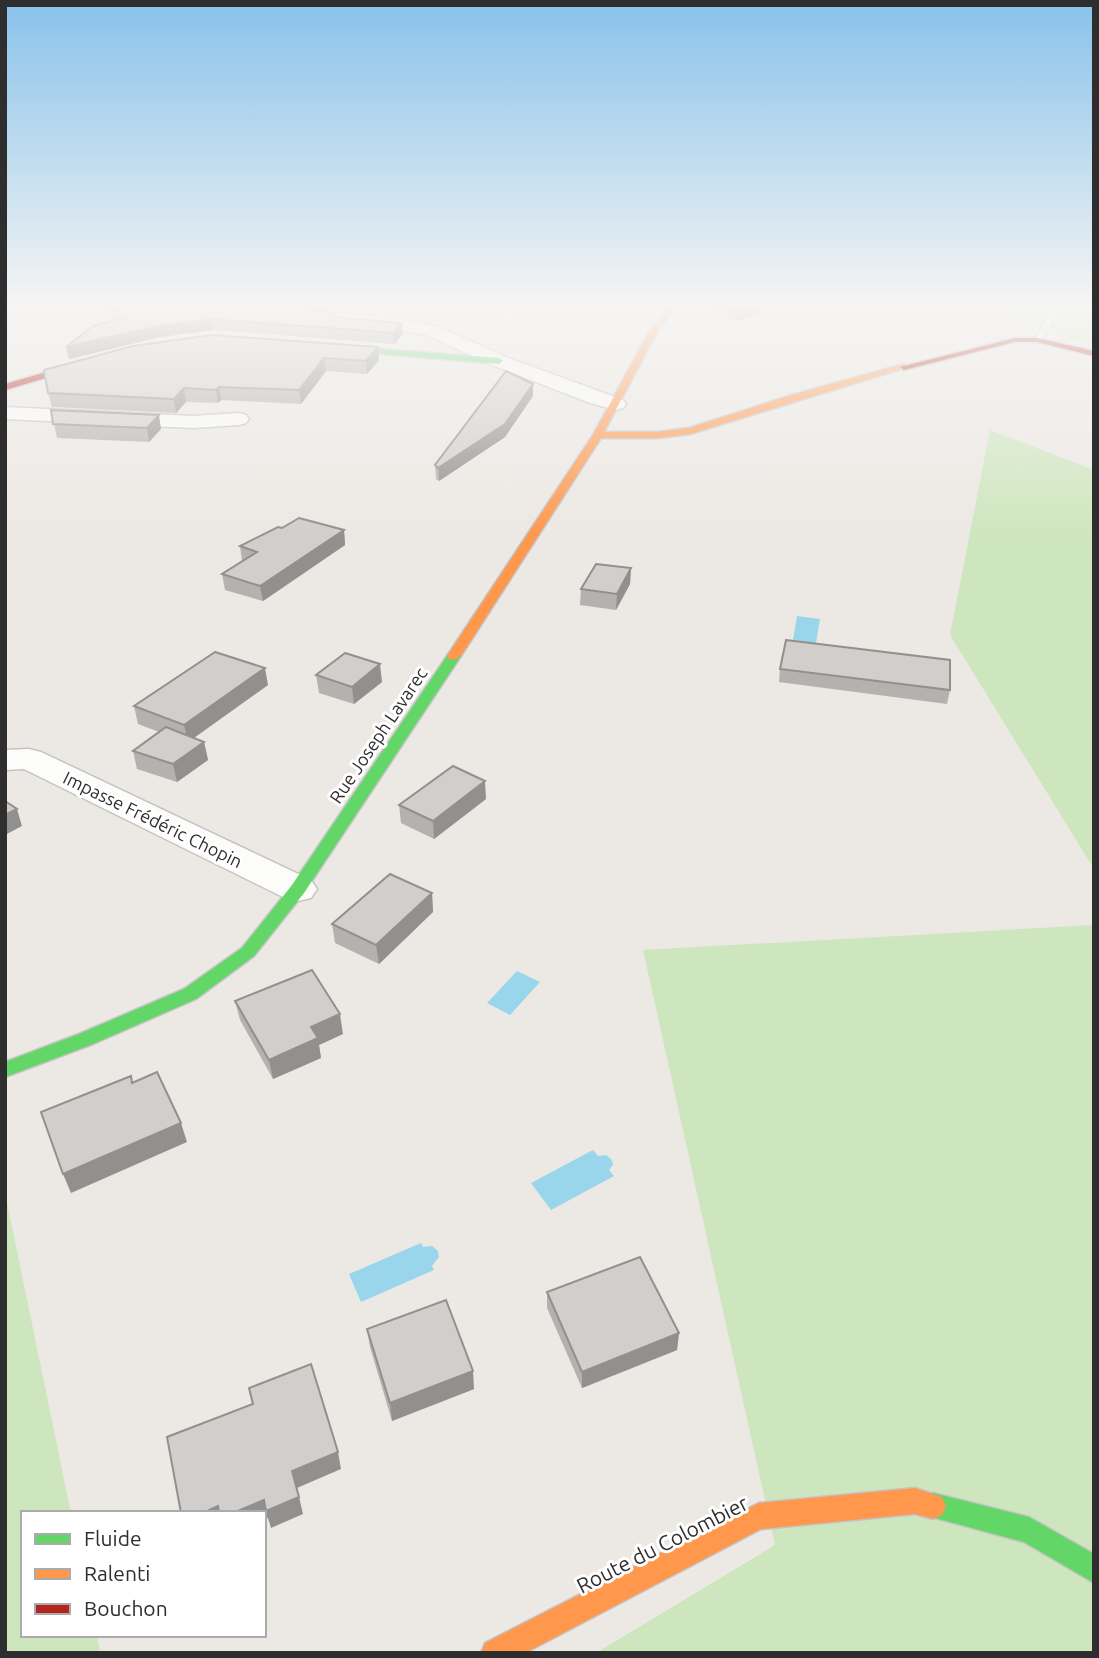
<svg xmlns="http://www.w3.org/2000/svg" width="1099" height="1658" font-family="Ubuntu,sans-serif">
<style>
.green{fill:#cee6be}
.water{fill:#99d6ec}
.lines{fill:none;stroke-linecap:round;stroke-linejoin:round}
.lane-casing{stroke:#c5c4c5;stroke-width:3}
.street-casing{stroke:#c5c4c5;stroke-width:3}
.fast-casing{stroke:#c5c4c5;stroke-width:3}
.slow-casing{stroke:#c5c4c5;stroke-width:3}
.jam-casing{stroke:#c5c4c5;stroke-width:3}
.lane{fill:#fcfcfb;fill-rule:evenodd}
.street{fill:#fcfcfb;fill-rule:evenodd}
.fast{fill:#63d668;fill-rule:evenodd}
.slow{fill:#ff974d;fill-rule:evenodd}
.jam{fill:#b3261e;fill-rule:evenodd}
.wall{fill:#b4b1af}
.shaded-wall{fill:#92908e}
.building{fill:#d1cecb;stroke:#92908e;stroke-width:2}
.labels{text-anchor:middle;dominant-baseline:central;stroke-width:6;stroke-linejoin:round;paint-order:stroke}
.street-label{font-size:18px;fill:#2e2e2e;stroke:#fff}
.near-street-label{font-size:21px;fill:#2e2e2e;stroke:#fff}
</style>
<rect width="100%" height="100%" fill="#ece8e4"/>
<path class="green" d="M 976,303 L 1094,303 L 1094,346 Z
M 990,430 L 1094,470 L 1094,869 L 950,635 Z
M 1094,925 L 1094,1653 L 596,1653 L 775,1545 L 643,950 Z
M 5,1193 L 71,1513 L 23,1513 L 23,1635 L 97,1635 L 100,1653 L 5,1653 Z"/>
<path class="water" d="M 797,616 L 820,619 L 816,643 L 793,640 Z
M 517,971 L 540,982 L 510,1015 L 487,1003 Z
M 593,1150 L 598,1156 L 606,1155 L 612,1160 L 613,1165 L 609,1170 L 614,1176 L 551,1210 L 531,1183 Z
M 421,1243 L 423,1247 L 432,1246 L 438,1251 L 439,1257 L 432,1266 L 434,1270 L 361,1302 L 349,1274 Z"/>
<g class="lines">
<defs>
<path id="lane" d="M 1054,303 L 1063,303 L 1040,342 L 1034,342 Z"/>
<path id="street" d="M 260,303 L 285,303 L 336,313 L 401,319 L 439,327 L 506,357 L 623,400 L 626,404 L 623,408 L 616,410 L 590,403 L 492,365 L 427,335 L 276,312 Z
M 5,407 L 193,416 L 239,413 L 246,415 L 249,419 L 246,423 L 239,425 L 193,428 L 5,419 Z
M 29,749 L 41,752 L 311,880 L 317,889 L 311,898 L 298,901 L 285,898 L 24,769 L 5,770 L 5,750 Z"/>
<path id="fast" d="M 326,345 L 499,358 L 503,361 L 499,364 L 323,349 L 323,345 Z
M 454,652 L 461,656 L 304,893 L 254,956 L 196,999 L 93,1044 L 5,1077 L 5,1062 L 79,1034 L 184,989 L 242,948 L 292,885 L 449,653 Z
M 933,1493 L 1029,1517 L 1094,1554 L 1094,1583 L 1024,1542 L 924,1515 L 920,1506 L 924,1497 Z"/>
<path id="slow" d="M 671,303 L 679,303 L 657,332 L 604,432 L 658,432 L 689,428 L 792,395 L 904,364 L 908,367 L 690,434 L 658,438 L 601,438 L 461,656 L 454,660 L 449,659 L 447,656 L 593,435 L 649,332 Z
M 915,1488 L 942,1497 L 946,1506 L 942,1515 L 933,1519 L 915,1514 L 761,1529 L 525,1653 L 481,1653 L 485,1643 L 759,1503 Z"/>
<path id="jam" d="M 1015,338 L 1037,338 L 1094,351 L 1094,356 L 1037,342 L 1015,342 L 904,370 L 900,367 Z
M 94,358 L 98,361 L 97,363 L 5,390 L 5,384 Z"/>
</defs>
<use href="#lane" class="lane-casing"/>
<use href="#street" class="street-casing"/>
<use href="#fast" class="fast-casing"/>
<use href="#slow" class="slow-casing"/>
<use href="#jam" class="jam-casing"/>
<use href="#lane" class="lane"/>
<use href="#street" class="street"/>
<use href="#fast" class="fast"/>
<use href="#slow" class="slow"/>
<use href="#jam" class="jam"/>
</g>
<path class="wall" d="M 93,303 L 273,303 L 339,318 L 403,334 L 394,344 L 214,330 L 160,337 L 69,359 L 117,320 Z
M 301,303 L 333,303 L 323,308 Z
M 686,303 L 761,303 L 760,314 L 736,321 Z
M 133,346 L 379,360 L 367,374 L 326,371 L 301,404 L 221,400 L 218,403 L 186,402 L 176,413 L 52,407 L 48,393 Z
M 533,396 L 505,437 L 439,481 L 436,479 L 435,465 Z
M 51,410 L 161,429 L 149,442 L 57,438 Z
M 344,530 L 345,545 L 263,601 L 225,590 L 222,574 L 242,561 L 240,546 Z
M 631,568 L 630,584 L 616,610 L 580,605 L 581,589 Z
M 780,669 L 950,690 L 947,704 L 779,682 Z
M 316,675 L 382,682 L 354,704 L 319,693 Z
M 268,685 L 194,738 L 204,742 L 208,760 L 177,782 L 137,769 L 133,751 L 159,732 L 138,724 L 134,706 Z
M 486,799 L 434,839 L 401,823 L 399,805 Z
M 432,893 L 433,912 L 379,964 L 335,943 L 332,924 Z
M 235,1001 L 343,1034 L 319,1045 L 321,1058 L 273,1079 L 240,1020 Z
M 547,1292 L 679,1333 L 677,1350 L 582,1388 L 547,1308 Z
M 367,1329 L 474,1389 L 392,1421 L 370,1347 Z"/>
<path class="shaded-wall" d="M 322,303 L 333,303 L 323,308 Z
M 761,304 L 760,314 L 736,321 L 737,310 Z
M 212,319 L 214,330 L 160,337 L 69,359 L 66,347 L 158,326 Z
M 402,323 L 403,334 L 394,344 L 393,333 Z
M 378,347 L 379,360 L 367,374 L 366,361 Z
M 324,358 L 326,371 L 301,404 L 299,390 Z
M 533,384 L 533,396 L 505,437 L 439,481 L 438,468 Z
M 219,387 L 221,400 L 218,403 L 216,390 Z
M 184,388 L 186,402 L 176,413 L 174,399 Z
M 159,415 L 161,429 L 149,442 L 147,428 Z
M 344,530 L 345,545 L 263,601 L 260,586 Z
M 631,568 L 630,584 L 616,610 L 617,594 Z
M 380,664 L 382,682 L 354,704 L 352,687 Z
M 265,668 L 268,685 L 188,742 L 184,725 Z
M 204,742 L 208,760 L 177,782 L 173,764 Z
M 485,781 L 486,799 L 434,839 L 433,821 Z
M 17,809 L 22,826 L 5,835 L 5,815 Z
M 432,893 L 433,912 L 379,964 L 376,945 Z
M 340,1014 L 343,1034 L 319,1045 L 321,1058 L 273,1079 L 269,1060 L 311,1027 Z
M 181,1123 L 187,1142 L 71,1193 L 63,1174 Z
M 679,1333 L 677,1350 L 582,1388 L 582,1372 Z
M 473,1371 L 474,1389 L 392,1421 L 390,1403 Z
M 338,1452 L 341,1469 L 297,1488 L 303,1514 L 271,1528 L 268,1518 L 264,1519 L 264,1513 L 233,1513 L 292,1471 Z
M 218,1506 L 220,1513 L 203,1513 Z"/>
<path class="building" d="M 107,303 L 273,303 L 338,313 L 332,317 L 402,323 L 393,333 L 212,319 L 158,326 L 66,347 L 93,326 L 127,317 Z
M 716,303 L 761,303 L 761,304 L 737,310 Z
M 212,335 L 378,347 L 366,361 L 324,358 L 299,390 L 219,387 L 216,390 L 184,388 L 174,399 L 48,393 L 44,370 L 133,346 Z
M 506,371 L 533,384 L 505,424 L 438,468 L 435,465 Z
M 51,410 L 159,415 L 147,428 L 53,424 Z
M 299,518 L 344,530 L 260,586 L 222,574 L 257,552 L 240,546 L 278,527 L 282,528 Z
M 596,564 L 631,568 L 617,594 L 581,589 Z
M 786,640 L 950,660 L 950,690 L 780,669 Z
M 215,652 L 265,668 L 184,725 L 134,706 Z
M 345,653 L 380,664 L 352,687 L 316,675 Z
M 166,727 L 204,742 L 173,764 L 133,751 Z
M 453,766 L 485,781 L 433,821 L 399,805 Z
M 5,801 L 17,809 L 5,815 Z
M 390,874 L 432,893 L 376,945 L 332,924 Z
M 312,970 L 340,1014 L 311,1027 L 318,1038 L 269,1060 L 235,1001 Z
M 157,1072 L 181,1123 L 63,1174 L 41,1112 L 131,1076 L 132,1083 Z
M 640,1257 L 679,1333 L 582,1372 L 547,1292 Z
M 446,1300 L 473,1371 L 390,1403 L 367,1329 Z
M 311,1364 L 338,1452 L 292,1471 L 299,1497 L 266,1511 L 264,1500 L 233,1513 L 219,1513 L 218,1506 L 203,1513 L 181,1513 L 167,1437 L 253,1404 L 249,1388 Z"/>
<linearGradient id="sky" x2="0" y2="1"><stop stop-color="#88c2ea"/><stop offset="0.57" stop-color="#f6f5f3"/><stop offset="1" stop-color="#f6f5f3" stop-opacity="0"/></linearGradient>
<rect width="1099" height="536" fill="url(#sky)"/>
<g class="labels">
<g class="street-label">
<text transform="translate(378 735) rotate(-56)">Rue Joseph Lavarec</text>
<text transform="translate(153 819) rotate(26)">Impasse Frédéric Chopin</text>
</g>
<g class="near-street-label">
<text transform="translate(662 1544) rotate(-27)">Route du Colombier</text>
</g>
</g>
<rect width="1099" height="1658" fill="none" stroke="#2e2e2e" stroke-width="14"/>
<rect x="21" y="1511" width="245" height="126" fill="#ffffff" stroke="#ababab" stroke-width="2"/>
<rect x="35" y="1534" width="35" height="10" fill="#63d668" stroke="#ababab" stroke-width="2"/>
<text x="84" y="1546" font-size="21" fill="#2e2e2e">Fluide</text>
<rect x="35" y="1569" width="35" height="10" fill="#ff974d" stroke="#ababab" stroke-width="2"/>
<text x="84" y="1581" font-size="21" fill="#2e2e2e">Ralenti</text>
<rect x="35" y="1604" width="35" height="10" fill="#b3261e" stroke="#ababab" stroke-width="2"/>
<text x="84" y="1616" font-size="21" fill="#2e2e2e">Bouchon</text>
</svg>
